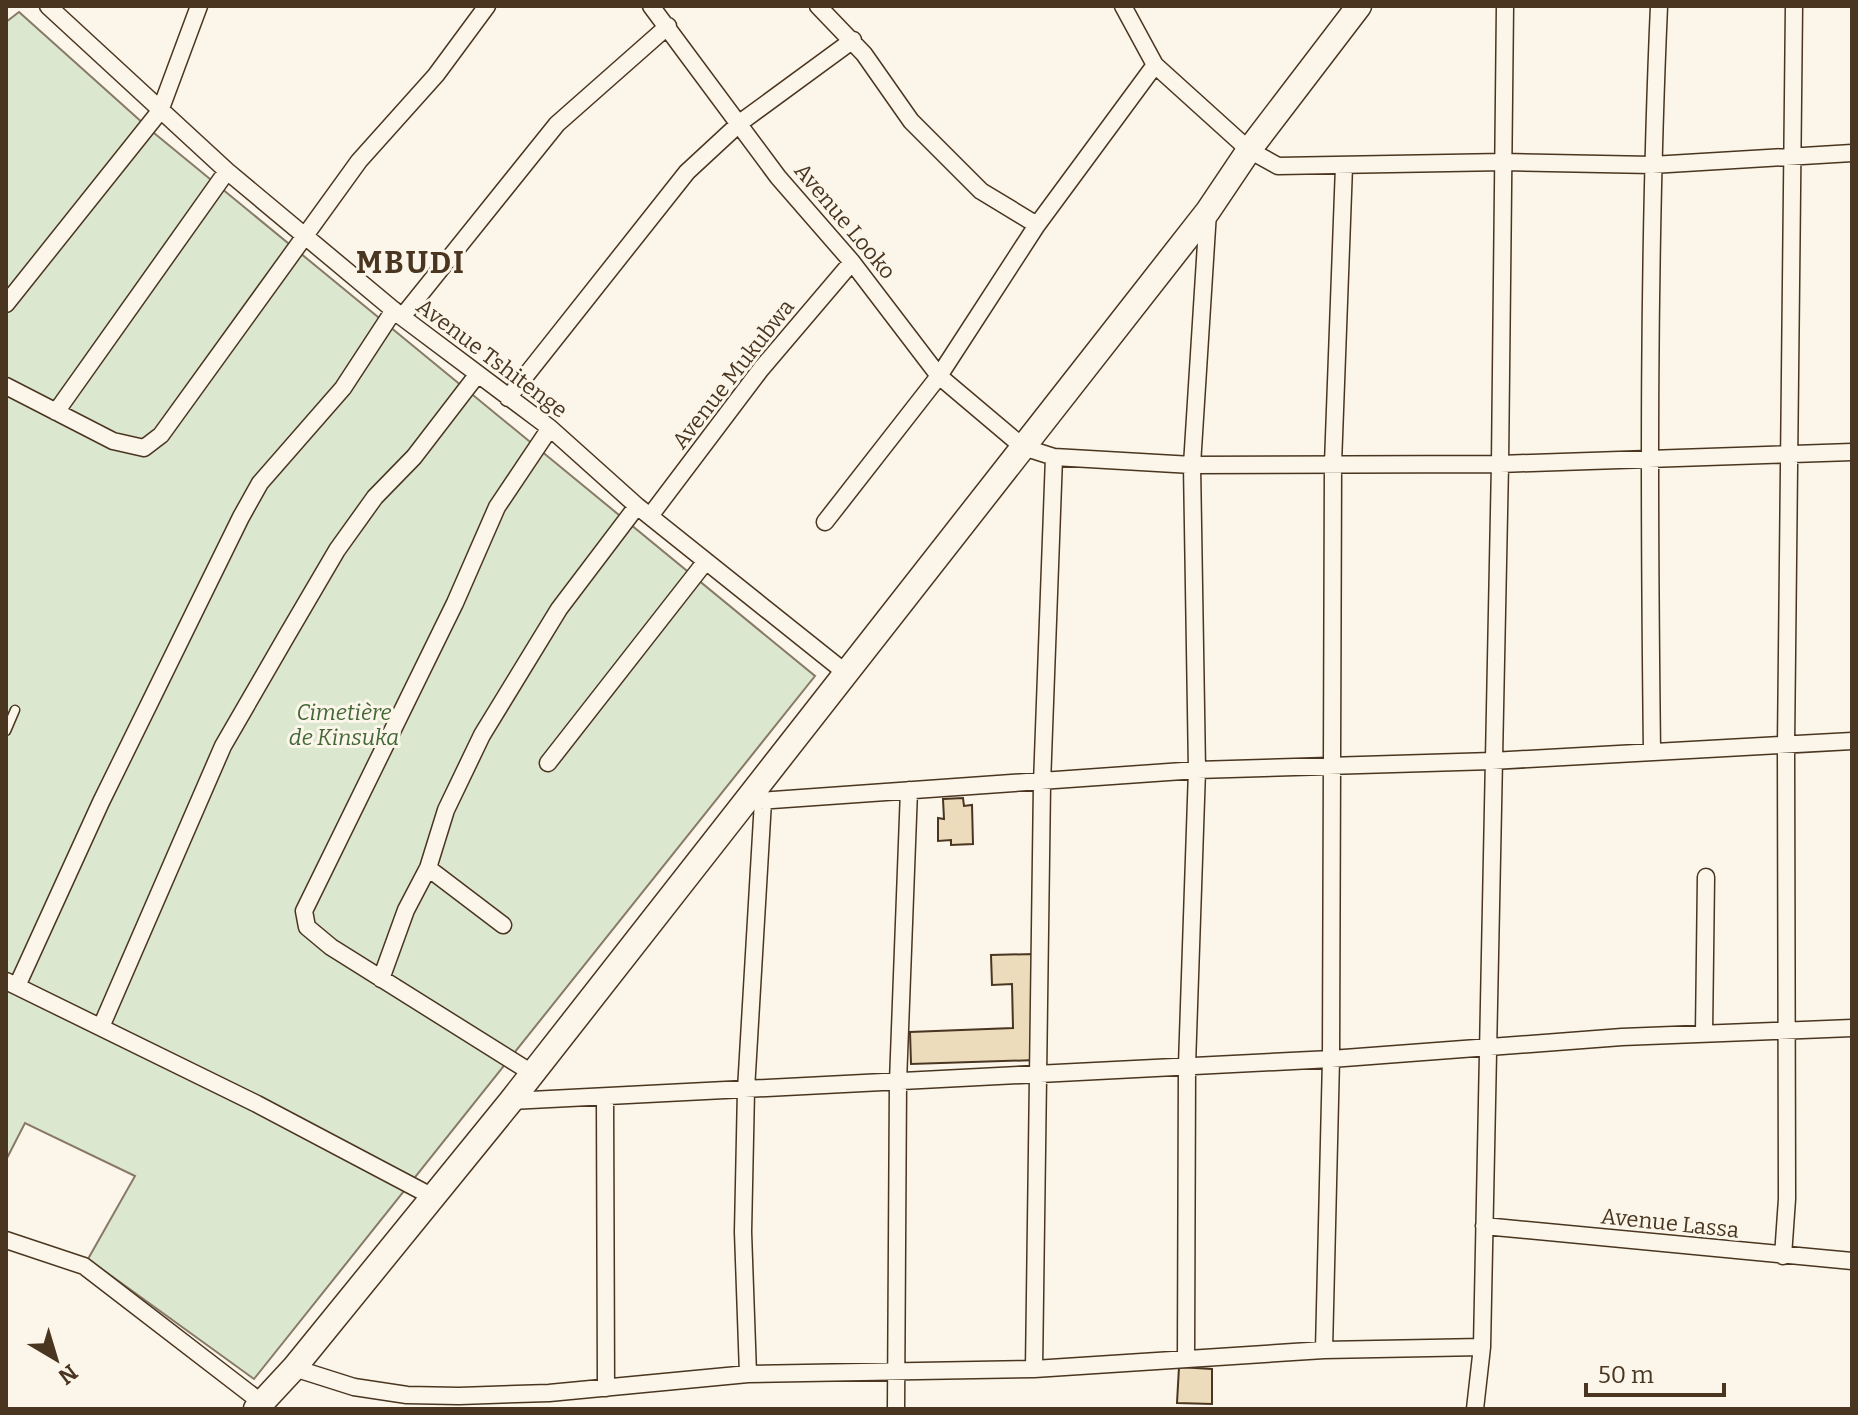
<svg xmlns="http://www.w3.org/2000/svg" width="1858" height="1415" font-family="Bitter,serif">
<style>
.green{fill:#dce7d0;stroke:#887966;stroke-width:2}
.building{fill:#ecdcbc;stroke:#4a3520;stroke-width:2}
.lines{fill:none;stroke-linecap:round;stroke-linejoin:round}
.lane-casing{stroke:#4a3520;stroke-width:11}
.street-casing{stroke:#4a3520;stroke-width:19}
.secondary-casing{stroke:#4a3520;stroke-width:27}
.lane{stroke:#fbf6e9;stroke-width:8}
.street{stroke:#fbf6e9;stroke-width:16}
.secondary{stroke:#fbf6e9;stroke-width:24}
.labels{text-anchor:middle;dominant-baseline:central;stroke-width:6;stroke-linejoin:round;paint-order:stroke}
.street-label{font-size:22px;fill:#4a3520;stroke:#fbf6e9}
.park-label{font-size:22px;font-style:italic;fill:#436837;stroke:#fbf6e9}
.district-label{font-size:30px;font-weight:bold;letter-spacing:2px;fill:#4a3520;stroke:#fbf6e9}
</style>
<rect width="100%" height="100%" fill="#fbf6e9"/>
<path class="green" d="M 19,12 L 154,133 L 815,676 L 254,1379 L 88,1259 L 135,1176 L 25,1123 L 6,1160 L 6,22 Z"/>
<path class="building" d="M 963,798 L 964,806 L 972,805 L 973,844 L 951,845 L 951,840 L 938,841 L 938,818 L 944,819 L 943,799 Z
M 1034,954 L 1037,1060 L 911,1064 L 910,1032 L 1013,1028 L 1012,984 L 992,985 L 991,955 Z
M 1179,1367 L 1212,1369 L 1212,1404 L 1177,1403 Z"/>
<g class="lines">
<defs>
<path id="lane" d="M 6,731 L 15,710"/>
<path id="street" d="M 48,6 L 227,171 L 402,317 L 550,428 L 637,506 L 846,673
M 651,6 L 778,177 L 852,262 L 939,376 L 1023,447 L 1054,457 L 1192,465 L 1500,464 L 1852,452
M 818,6 L 864,54 L 911,121 L 981,191 L 1037,225
M 1123,6 L 1155,65 L 1249,150 L 1278,166 L 1504,162 L 1652,165 L 1852,153
M 6,304 L 160,111 L 199,6
M 402,317 L 557,124 L 668,26
M 6,386 L 113,441 L 144,448 L 161,435 L 359,161 L 436,75 L 487,6
M 508,398 L 687,172 L 741,122 L 853,40
M 56,412 L 227,171
M 650,516 L 761,369 L 852,262
M 825,522 L 939,376 L 1037,225 L 1155,65
M 1652,752 C 1649,503 1648,255 1659,6
M 548,763 L 706,561
M 743,802 L 1197,770 L 1492,761 L 1852,741
M 428,868 L 503,925
M 381,979 L 406,910 L 428,868 L 446,810 L 482,735 L 559,609 L 637,506
M 6,981 L 257,1104 L 433,1197
M 17,986 L 101,802 L 241,517 L 260,483 L 343,388 L 394,310
M 101,1027 L 223,746 L 286,637 L 337,550 L 375,497 L 414,457 L 477,375
M 1704,1033 L 1706,877
M 532,1073 L 331,947 L 307,927 L 304,911 L 455,603 L 497,507 L 550,428
M 605,1097 L 606,1388
M 511,1101 L 1331,1059 L 1622,1037 L 1852,1028
M 1484,1226 L 1852,1261
M 6,1240 L 84,1266 L 262,1403
M 1783,1256 L 1787,1199 L 1786,745 L 1794,6
M 1324,1350 L 1331,1059 L 1333,464 L 1344,166
M 1186,1358 L 1187,1065 L 1197,770 L 1192,465 L 1208,212
M 294,1368 L 354,1387 L 407,1395 L 459,1396 L 549,1393 L 748,1374 L 1034,1369 L 1324,1350 L 1482,1347
M 1034,1369 L 1042,784 L 1054,457
M 748,1374 L 743,1232 L 746,1090 L 763,801
M 896,1409 L 898,1082 L 909,790
M 1475,1409 L 1482,1347 L 1500,464 L 1505,6"/>
<path id="secondary" d="M 256,1409 L 294,1368 L 511,1101 L 1208,211 L 1249,150 L 1359,6"/>
</defs>
<use href="#lane" class="lane-casing"/>
<use href="#street" class="street-casing"/>
<use href="#secondary" class="secondary-casing"/>
<use href="#lane" class="lane"/>
<use href="#street" class="street"/>
<use href="#secondary" class="secondary"/>
</g>
<g class="labels">
<g class="street-label">
<text transform="translate(845 221) rotate(50)">Avenue Looko</text>
<text transform="translate(492 358) rotate(37)">Avenue Tshitenge</text>
<text transform="translate(733 374) rotate(-52)">Avenue Mukubwa</text>
<text transform="translate(1670 1223) rotate(6)">Avenue Lassa</text>
</g>
<g class="park-label">
<text x="344" y="712">Cimetière<tspan x="344" dy="25">de Kinsuka</tspan></text>
</g>
<g class="district-label">
<text x="411" y="263">MBUDI</text>
</g>
</g>
<rect width="1858" height="1415" fill="none" stroke="#4a3520" stroke-width="16"/>
<g transform="translate(56 1359) rotate(142)" stroke="#fbf6e9" stroke-width="6" paint-order="stroke">
<path d="M0-6L14 30L0 20L-14 30Z" fill="#4a3520"/>
<text y="-12" font-size="22" font-weight="bold" text-anchor="middle" fill="#4a3520">N</text>
</g>
<path d="M1586 1383v12h138v-12" fill="none" stroke="#4a3520" stroke-width="4"/>
<text x="1598" y="1383" font-size="24" fill="#4a3520" stroke="#fbf6e9" stroke-width="6" paint-order="stroke">50 m</text>
</svg>
